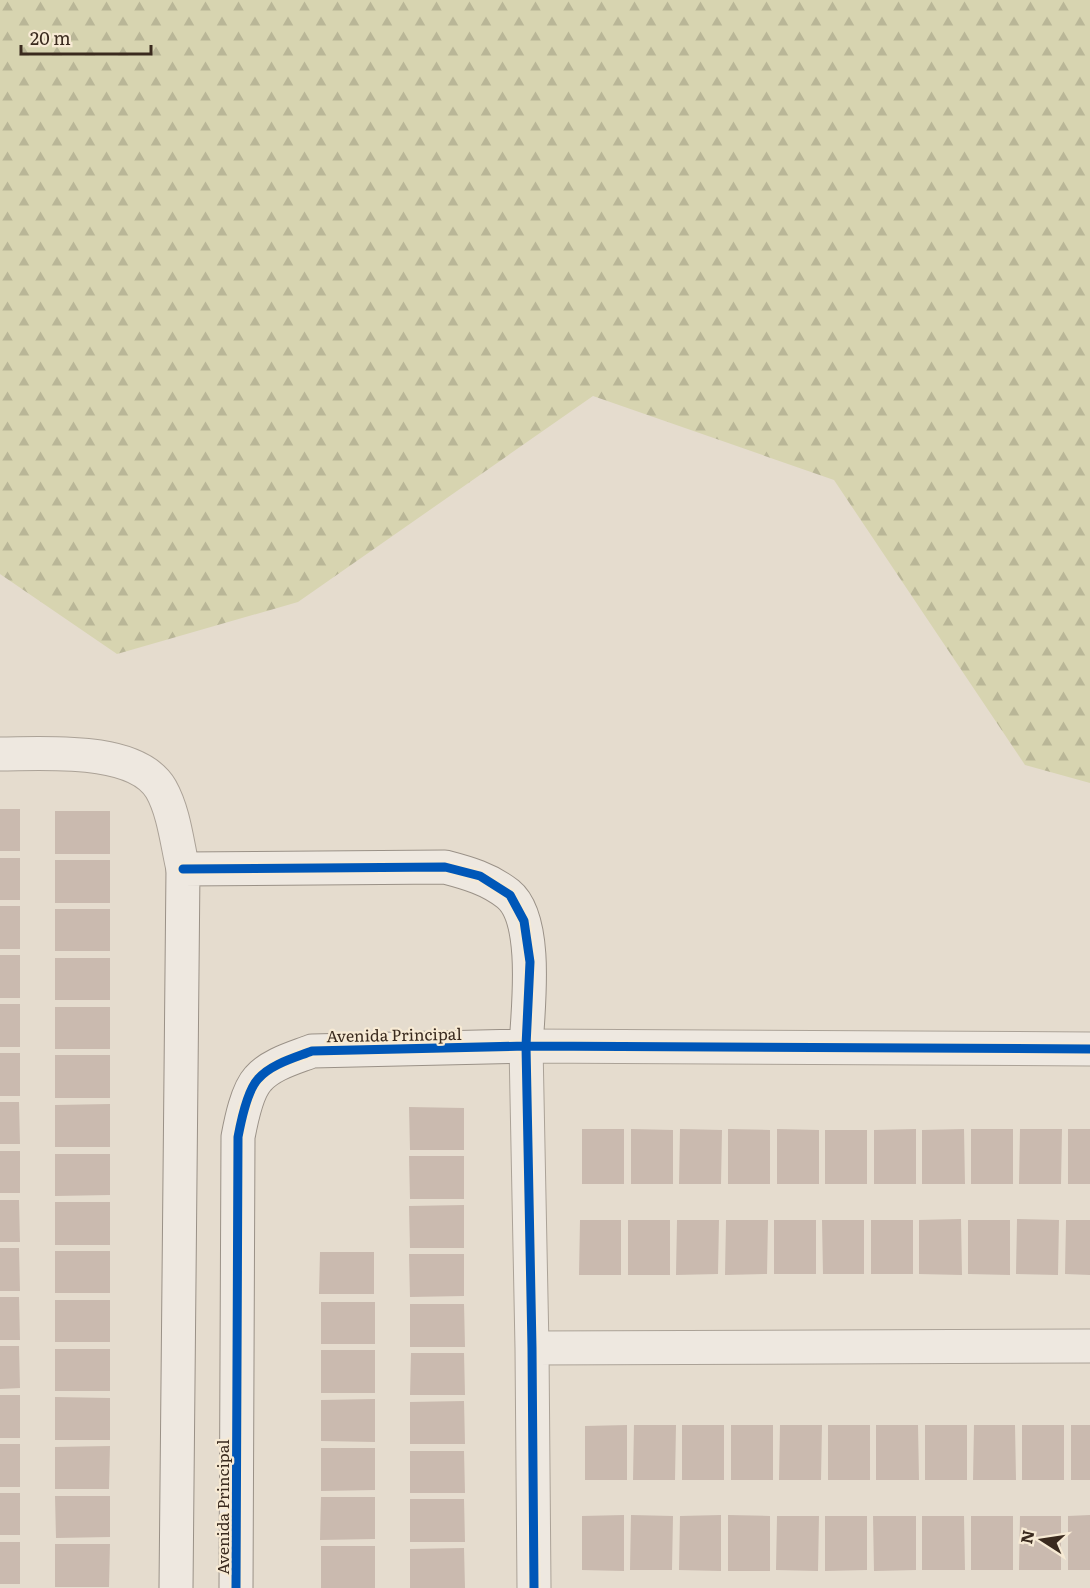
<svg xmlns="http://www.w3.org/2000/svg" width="1090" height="1588" font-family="Literata,serif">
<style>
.forest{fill:url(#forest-firs)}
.building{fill:#cabaaf}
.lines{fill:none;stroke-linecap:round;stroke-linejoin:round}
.street-casing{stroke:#aba297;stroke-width:35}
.secondary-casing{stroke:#9a9187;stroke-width:35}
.street{stroke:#eee8e0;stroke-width:33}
.secondary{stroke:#eee8e0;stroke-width:33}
.cycleway-casing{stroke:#f7ead4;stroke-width:13}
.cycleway{stroke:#0057b8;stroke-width:9}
.labels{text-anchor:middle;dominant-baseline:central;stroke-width:4.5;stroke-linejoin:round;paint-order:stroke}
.street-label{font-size:16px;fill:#3a2a1e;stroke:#f7ead4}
</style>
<defs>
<pattern id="forest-firs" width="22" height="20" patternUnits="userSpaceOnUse" patternTransform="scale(1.5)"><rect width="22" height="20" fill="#d7d4b0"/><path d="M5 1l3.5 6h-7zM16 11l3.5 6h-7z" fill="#b9b697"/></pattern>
</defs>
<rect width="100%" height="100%" fill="#e5dcce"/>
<path class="forest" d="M 0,0 L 1090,0 L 1090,783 L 1025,765 L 834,480 L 593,396 L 298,602 L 117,654 L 0,574 Z"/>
<path class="building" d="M 0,809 L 20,809 L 20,851 L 0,851 Z
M 55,811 L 110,811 L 110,854 L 55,854 Z
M 0,858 L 20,858 L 20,900 L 0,900 Z
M 55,860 L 110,860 L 110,903 L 55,903 Z
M 0,906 L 20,906 L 20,949 L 0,949 Z
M 55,909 L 110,909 L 110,951 L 55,951 Z
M 0,955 L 20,955 L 20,998 L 0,998 Z
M 55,958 L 110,958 L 110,1000 L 55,1000 Z
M 0,1004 L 20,1004 L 20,1047 L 0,1047 Z
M 55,1007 L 110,1007 L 110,1049 L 55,1049 Z
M 0,1053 L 20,1053 L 20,1096 L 0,1096 Z
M 55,1055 L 110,1055 L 110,1098 L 55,1098 Z
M 0,1102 L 19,1102 L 20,1144 L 0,1144 Z
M 110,1104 L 110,1147 L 55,1147 L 55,1105 Z
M 409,1107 L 464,1108 L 464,1150 L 410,1150 Z
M 582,1129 L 624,1129 L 624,1184 L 582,1184 Z
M 631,1129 L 673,1130 L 673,1184 L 631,1184 Z
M 680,1129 L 722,1130 L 721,1184 L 679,1184 Z
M 728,1129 L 770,1130 L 770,1184 L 728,1184 Z
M 777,1129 L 819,1130 L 819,1184 L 777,1184 Z
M 916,1129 L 916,1184 L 874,1184 L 874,1130 Z
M 964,1129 L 965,1184 L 922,1184 L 922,1130 Z
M 971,1129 L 1013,1129 L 1013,1184 L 971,1184 Z
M 1020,1129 L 1062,1129 L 1061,1184 L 1019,1184 Z
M 1068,1129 L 1090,1129 L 1090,1184 L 1068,1184 Z
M 825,1130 L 867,1130 L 867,1184 L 825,1184 Z
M 0,1151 L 20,1151 L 20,1193 L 0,1193 Z
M 55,1154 L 110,1154 L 110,1195 L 55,1196 Z
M 409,1156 L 464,1156 L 464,1199 L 410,1199 Z
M 0,1200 L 19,1200 L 20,1242 L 0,1242 Z
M 55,1202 L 110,1202 L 110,1245 L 55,1245 Z
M 464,1205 L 464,1248 L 410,1248 L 409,1206 Z
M 961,1219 L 962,1275 L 919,1274 L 919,1220 Z
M 1017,1219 L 1059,1220 L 1058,1275 L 1016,1274 Z
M 580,1220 L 621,1220 L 621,1275 L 579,1275 Z
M 628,1220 L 670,1220 L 670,1275 L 628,1275 Z
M 677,1220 L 719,1220 L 718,1274 L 676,1275 Z
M 726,1220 L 768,1220 L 767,1274 L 725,1275 Z
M 774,1220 L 816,1220 L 816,1274 L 774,1274 Z
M 822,1220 L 864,1220 L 864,1274 L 823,1274 Z
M 871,1220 L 913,1220 L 913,1274 L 871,1274 Z
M 968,1220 L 1010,1220 L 1010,1275 L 968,1274 Z
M 1066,1220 L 1090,1220 L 1090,1275 L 1065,1274 Z
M 0,1248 L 19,1248 L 20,1291 L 0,1291 Z
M 55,1251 L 110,1251 L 110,1293 L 55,1293 Z
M 320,1252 L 374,1252 L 374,1294 L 319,1294 Z
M 409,1254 L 464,1254 L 464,1296 L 410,1297 Z
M 0,1297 L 19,1297 L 20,1340 L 0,1340 Z
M 55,1300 L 110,1300 L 110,1342 L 55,1342 Z
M 321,1302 L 375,1302 L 375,1344 L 321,1344 Z
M 410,1304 L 464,1304 L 465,1347 L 410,1347 Z
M 0,1346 L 19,1346 L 20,1388 L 0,1389 Z
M 55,1349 L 110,1349 L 110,1391 L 55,1391 Z
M 321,1350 L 375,1350 L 375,1393 L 321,1393 Z
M 411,1353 L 464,1353 L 465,1395 L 410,1395 Z
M 0,1395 L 20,1395 L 20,1438 L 0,1438 Z
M 55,1397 L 110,1398 L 110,1440 L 55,1440 Z
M 375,1399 L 375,1442 L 321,1441 L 321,1400 Z
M 464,1401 L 465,1444 L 410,1444 L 410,1402 Z
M 627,1425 L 627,1480 L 585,1480 L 585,1426 Z
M 634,1425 L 676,1425 L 675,1480 L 633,1480 Z
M 682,1425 L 724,1425 L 724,1480 L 682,1480 Z
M 731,1425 L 773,1425 L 773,1480 L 731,1480 Z
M 780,1425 L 822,1425 L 821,1480 L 779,1480 Z
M 828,1425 L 870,1425 L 870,1480 L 828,1480 Z
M 876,1425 L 918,1425 L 919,1480 L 876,1480 Z
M 925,1425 L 967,1425 L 967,1480 L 925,1480 Z
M 974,1425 L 1015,1425 L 1016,1480 L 973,1480 Z
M 1022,1425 L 1064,1425 L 1064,1480 L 1022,1480 Z
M 1071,1425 L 1090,1425 L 1090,1480 L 1071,1480 Z
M 0,1444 L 20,1444 L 20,1487 L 0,1487 Z
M 110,1446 L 109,1489 L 55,1489 L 55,1447 Z
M 321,1448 L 375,1448 L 375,1490 L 321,1491 Z
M 410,1451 L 464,1451 L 465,1493 L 410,1493 Z
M 0,1493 L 20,1493 L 20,1535 L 0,1535 Z
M 55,1496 L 110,1496 L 110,1537 L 56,1538 Z
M 321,1497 L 375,1497 L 375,1539 L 320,1540 Z
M 410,1499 L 464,1499 L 465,1542 L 410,1542 Z
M 624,1515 L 624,1571 L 582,1570 L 582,1516 Z
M 631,1515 L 673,1516 L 672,1570 L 630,1570 Z
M 721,1515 L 721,1571 L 679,1570 L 680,1516 Z
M 728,1515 L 770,1516 L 770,1571 L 728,1571 Z
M 1090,1515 L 1090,1570 L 1068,1570 L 1068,1516 Z
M 777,1516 L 819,1516 L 818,1571 L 776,1570 Z
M 825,1516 L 867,1516 L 867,1570 L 825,1571 Z
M 873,1516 L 916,1516 L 916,1570 L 874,1571 Z
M 922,1516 L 964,1516 L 965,1570 L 922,1570 Z
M 971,1516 L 1013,1516 L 1013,1570 L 971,1570 Z
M 1020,1516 L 1061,1516 L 1061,1570 L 1019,1570 Z
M 0,1542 L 20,1542 L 20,1584 L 0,1584 Z
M 55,1544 L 110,1544 L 109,1587 L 55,1587 Z
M 321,1546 L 375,1546 L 375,1588 L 321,1588 Z
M 464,1548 L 465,1588 L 410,1588 L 410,1549 Z"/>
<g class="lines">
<defs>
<path id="street" d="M 0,754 C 43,754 136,746 161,789 C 174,812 177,843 183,869
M 532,1348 L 1090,1346
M 534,1588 L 532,1348 L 526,1046 L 1090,1049"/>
<path id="secondary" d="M 176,1588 L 183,869 L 445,867 C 468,873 489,879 508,894 C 539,919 528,1009 526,1046 L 312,1051 C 294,1058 271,1064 258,1079 C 247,1091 241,1121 238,1137 L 236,1588"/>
</defs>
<use href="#street" class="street-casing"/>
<use href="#secondary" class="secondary-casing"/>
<use href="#street" class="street"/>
<use href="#secondary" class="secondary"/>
<defs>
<path id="cycleway" d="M 183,869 L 445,867 L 480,876 L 510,895 L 524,921 L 530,962 L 526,1046 L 532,1348 L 534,1588
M 236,1588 L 238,1137 C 241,1121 247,1091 258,1079 C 271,1064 294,1058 312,1051 L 526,1046 L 1090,1049"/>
</defs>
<use href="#cycleway" class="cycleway-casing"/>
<use href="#cycleway" class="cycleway"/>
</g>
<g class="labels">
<g class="street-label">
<text transform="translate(394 1034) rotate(-1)">Avenida Principal</text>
<text transform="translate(222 1507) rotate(-90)">Avenida Principal</text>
</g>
</g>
<g transform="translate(1042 1540) rotate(282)" stroke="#f7ead4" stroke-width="4.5" paint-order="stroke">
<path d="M0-4.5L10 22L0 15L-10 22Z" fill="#3a2a1e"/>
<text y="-9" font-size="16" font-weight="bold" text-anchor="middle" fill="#3a2a1e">N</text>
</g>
<path d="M21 45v9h130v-9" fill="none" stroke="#3a2a1e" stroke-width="3"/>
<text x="30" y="45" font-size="18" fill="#3a2a1e" stroke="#f7ead4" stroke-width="4.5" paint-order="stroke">20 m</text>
</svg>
